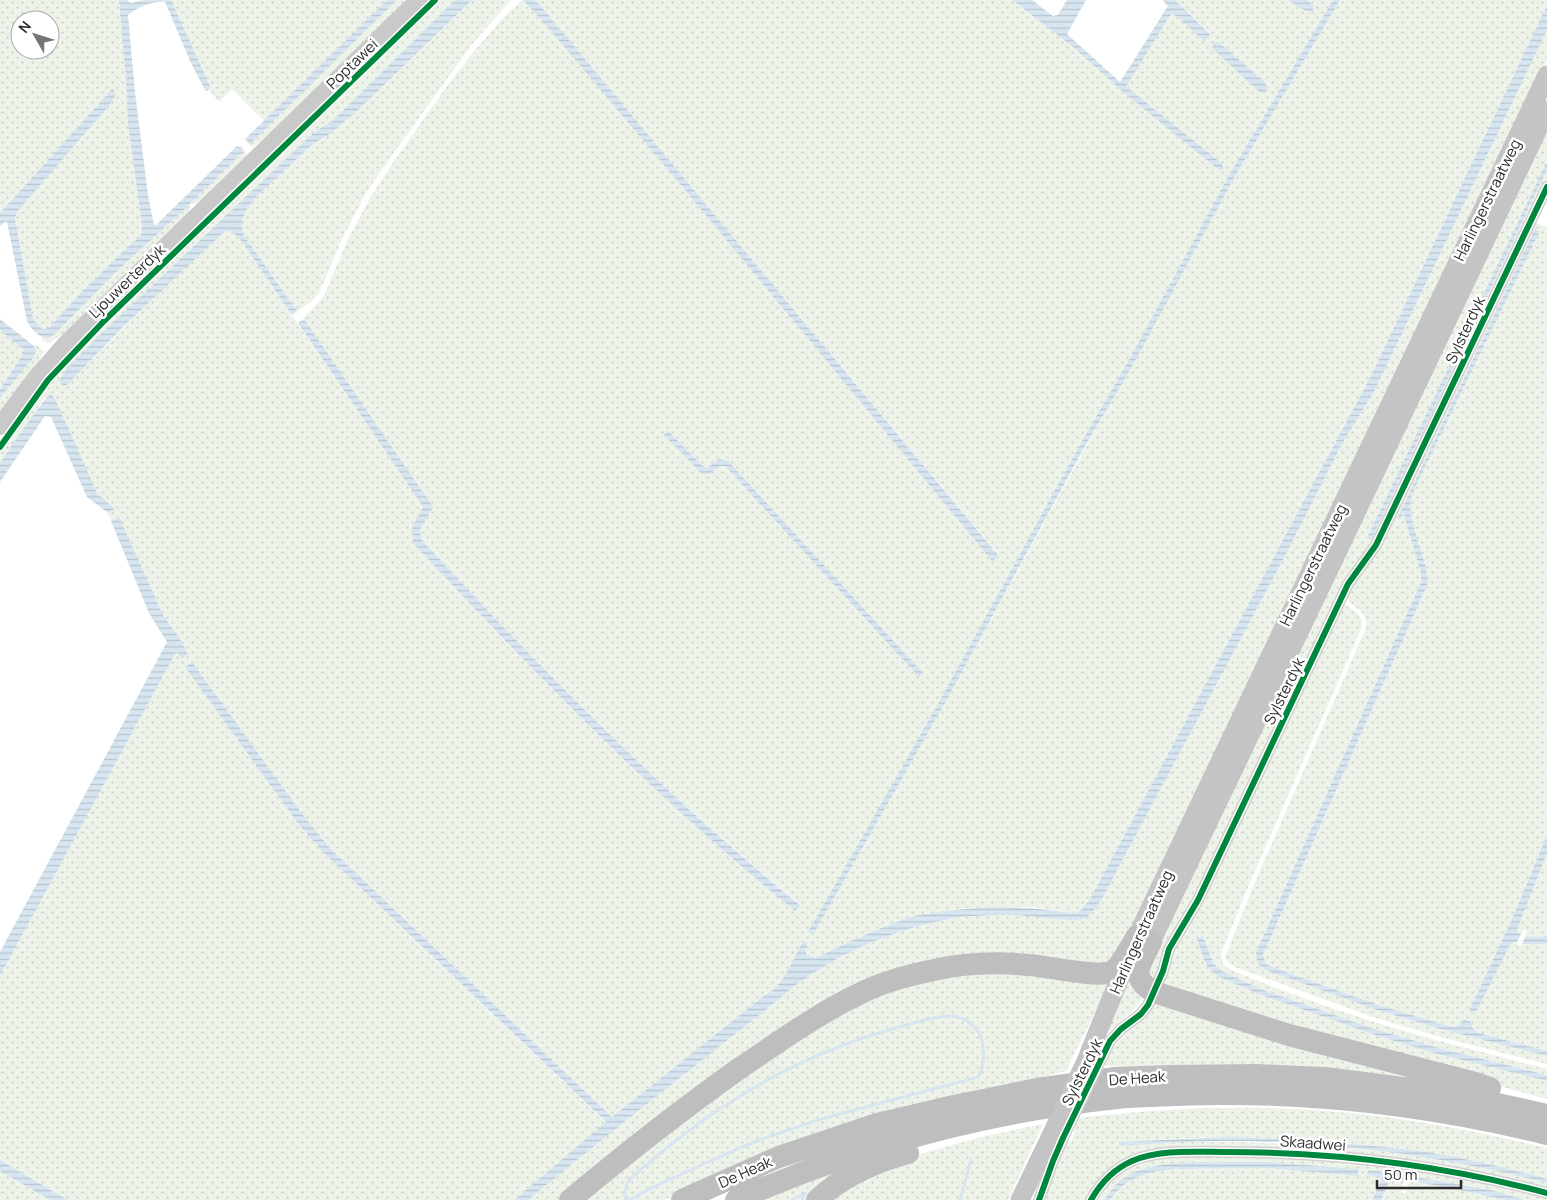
<svg xmlns="http://www.w3.org/2000/svg" width="1547" height="1200" font-family="Manrope,sans-serif">
<style>
.grass{fill:url(#grass-dots);fill-rule:evenodd}
.water{fill:url(#water-rules)}
.lines{fill:none;stroke-linecap:round;stroke-linejoin:round}
.stream{stroke:#d6e5f0;stroke-width:3}
.street{stroke:#d0d0d0;stroke-width:12}
.secondary{stroke:#c9c9c9;stroke-width:18}
.primary{stroke:#c4c4c4;stroke-width:19}
.highway{stroke:#bebebe;stroke-width:22}
.street-bridge{stroke:#d0d0d0;stroke-width:12}
.primary-bridge{stroke:#c4c4c4;stroke-width:19}
.cycleway-casing{stroke:#fff;stroke-width:9}
.cycleway{stroke:#00873e;stroke-width:6}
.labels{text-anchor:middle;dominant-baseline:central;stroke-width:5;stroke-linejoin:round;paint-order:stroke}
.street-label{font-size:15px;fill:#2b2b2b;stroke:#fff}
</style>
<defs>
<pattern id="grass-dots" width="8" height="8" patternUnits="userSpaceOnUse" patternTransform="scale(1.25)"><rect width="8" height="8" fill="#eef3ea"/><path d="M2 2h.1M6 6h.1" fill="none" stroke="#ccd0c9" stroke-width="1.8" stroke-linecap="round"/></pattern>
<pattern id="water-rules" width="6" height="5" patternUnits="userSpaceOnUse" patternTransform="scale(1.25)"><rect width="6" height="5" fill="#d6e5f0"/><path d="M0 2.5h6" fill="none" stroke="#b8c5ce"/></pattern>
</defs>
<rect width="100%" height="100%" fill="#fff"/>
<path class="grass" d="M 0,0 L 119,0 L 120,7 L 126,80 L 128,125 L 142,224 L 141,236 L 84,289 L 49,328 L 42,329 L 38,325 L 33,318 L 15,219 L 16,212 L 112,89 L 0,213 ZM 20,20 L 50,20 L 50,50 L 20,50 Z
M 171,0 L 387,0 L 264,121 L 232,89 L 219,102 L 209,90 L 211,88 Z
M 397,0 L 412,0 L 274,133 L 268,135 L 253,147 L 246,142 L 250,143 L 267,127 Z
M 439,0 L 455,0 L 332,121 L 319,129 L 310,136 L 105,330 L 61,376 L 68,384 C 119,332 171,279 226,230 L 232,232 L 240,239 L 423,507 L 419,517 L 413,543 C 533,672 657,800 795,911 L 800,904 C 664,794 540,668 421,539 L 420,530 L 432,507 L 303,319 L 324,296 L 347,241 L 371,196 L 392,164 L 447,86 L 475,50 L 506,15 L 521,1 L 540,17 L 684,189 L 992,561 L 999,555 L 535,0 L 1012,0 L 1073,47 L 1123,92 L 1128,88 L 1127,83 L 1169,16 L 1172,14 L 1210,33 L 1175,0 L 1289,0 L 1304,11 L 1313,5 L 1307,0 L 1333,0 L 1229,175 L 1130,358 L 1078,448 L 940,700 L 808,932 L 813,935 L 945,703 L 1234,178 L 1340,0 L 1547,0 L 1547,5 L 1371,376 L 1090,899 L 1080,911 L 1075,913 L 1032,907 L 965,908 L 917,916 L 882,928 L 857,938 L 816,958 L 807,955 L 803,941 C 794,957 782,989 765,995 L 612,1117 L 331,849 L 306,819 L 191,662 L 186,668 L 299,825 L 325,854 L 606,1123 L 514,1200 L 68,1200 L 0,1160 L 0,976 L 175,654 L 178,653 L 180,639 L 163,615 L 118,517 L 111,521 L 108,513 L 115,509 L 97,493 L 51,394 L 49,394 L 43,400 L 0,463 L 0,451 L 40,394 L 91,338 ZM 1215,42 L 1222,45 L 1264,81 L 1268,89 L 1264,93 L 1259,92 L 1215,51 L 1212,47 ZM 668,431 L 704,467 L 707,467 L 719,459 L 919,677 L 725,466 L 720,466 L 709,474 Z
M 472,0 L 511,0 L 470,47 L 388,161 L 366,193 L 342,239 L 319,293 L 311,302 L 297,311 L 243,234 L 242,221 L 247,208 L 257,196 L 313,144 L 328,135 L 355,113 Z
M 1547,30 L 1547,61 L 1118,955 L 1111,964 L 1035,962 L 885,981 L 564,1200 L 528,1200 L 618,1127 L 773,1004 C 821,961 883,932 945,920 C 967,915 991,915 1013,915 C 1028,915 1075,924 1085,918 C 1101,908 1113,877 1122,861 L 1284,558 L 1343,442 L 1374,392 Z
M 1547,125 L 1547,161 L 1367,538 L 1371,539 L 1547,170 L 1547,181 L 1415,456 L 1154,983 L 1148,966 Z
M 241,146 L 247,154 L 210,194 L 194,204 L 192,202 L 239,156 L 242,148 L 240,147 Z
M 190,204 L 191,206 L 185,219 L 67,333 L 58,337 L 50,343 L 47,343 L 41,339 L 42,337 L 45,338 L 56,333 L 116,272 Z
M 1536,223 L 1547,227 L 1547,835 L 1512,919 L 1469,1011 L 1475,1014 L 1506,952 L 1514,942 L 1517,942 L 1517,944 L 1521,946 L 1522,944 L 1547,944 L 1547,1051 L 1478,1033 L 1472,1027 L 1462,1022 L 1458,1025 L 1453,1027 L 1381,1006 L 1269,966 L 1264,962 L 1263,955 L 1428,583 C 1427,554 1405,522 1412,494 L 1540,231 L 1536,229 L 1405,503 L 1400,520 L 1404,512 L 1405,519 L 1421,573 L 1421,582 L 1256,952 L 1259,965 L 1380,1011 L 1444,1030 L 1547,1056 L 1547,1064 L 1437,1036 L 1376,1018 L 1246,971 C 1238,968 1229,966 1225,957 L 1255,882 L 1366,628 C 1368,607 1352,611 1347,596 Z
M 0,330 L 24,350 L 21,357 L 0,388 Z
M 36,344 L 43,351 L 40,359 L 40,364 L 0,415 L 0,398 L 33,358 L 35,348 L 34,346 Z
M 1345,605 C 1355,610 1363,615 1362,627 L 1251,880 L 1222,951 C 1220,960 1222,964 1229,969 C 1296,997 1366,1021 1436,1040 C 1473,1050 1510,1059 1547,1069 L 1547,1075 L 1439,1048 L 1374,1029 L 1261,989 L 1222,971 L 1214,964 L 1204,937 L 1197,939 L 1219,977 L 1259,994 L 1372,1034 L 1437,1054 L 1547,1081 L 1547,1099 L 1462,1076 L 1161,988 L 1173,951 L 1342,607 Z
M 1547,853 L 1547,936 L 1525,937 L 1527,931 L 1523,929 L 1521,934 L 1518,933 L 1517,929 Z
M 949,970 L 1108,981 L 1108,986 L 1066,1071 L 999,1088 L 723,1172 L 665,1200 L 576,1200 L 827,1016 Z
M 1131,976 L 1145,993 C 1137,1012 1120,1020 1106,1034 Z
M 1156,997 L 1446,1080 L 1102,1066 L 1108,1054 Z
M 1201,1108 C 1233,1108 1265,1107 1296,1109 C 1381,1113 1464,1128 1547,1148 L 1547,1179 L 1458,1158 L 1414,1150 L 1336,1142 L 1226,1137 L 1191,1138 L 1119,1142 C 1217,1142 1316,1140 1414,1155 C 1459,1161 1503,1172 1547,1183 L 1547,1188 L 1523,1181 L 1420,1160 L 1340,1151 L 1272,1147 L 1201,1146 L 1156,1149 L 1086,1200 L 1045,1200 L 1066,1142 L 1072,1142 L 1077,1118 L 1138,1112 Z
M 1043,1124 L 1008,1200 L 825,1200 L 898,1160 L 985,1136 Z
M 1220,1156 L 1341,1161 L 1406,1170 L 1401,1192 L 1405,1194 L 1412,1173 L 1416,1170 L 1547,1198 L 1547,1200 L 1526,1200 L 1495,1191 L 1412,1176 L 1411,1181 L 1454,1189 L 1506,1200 L 1381,1200 C 1387,1187 1386,1179 1403,1180 L 1368,1170 L 1367,1175 L 1382,1178 L 1372,1200 L 1110,1200 L 1116,1192 L 1126,1183 L 1138,1177 L 1153,1172 L 1177,1169 L 1268,1168 L 1358,1176 L 1359,1169 L 1267,1162 L 1223,1162 L 1177,1164 L 1152,1167 L 1112,1188 L 1104,1200 L 1099,1200 C 1125,1154 1173,1158 1220,1156 Z
M 844,1167 L 813,1200 L 757,1200 Z
M 0,1171 L 50,1200 L 0,1200 Z"/>
<path class="water" d="M 119,0 L 127,0 L 131,3 L 144,0 L 171,0 L 211,88 L 207,91 L 205,90 L 191,63 L 165,2 C 154,0 136,8 128,15 L 135,92 L 148,195 L 154,225 L 156,225 L 237,146 L 242,148 L 243,152 L 188,206 L 116,272 L 56,333 C 53,335 49,339 45,338 C 37,336 30,327 27,321 L 7,222 L 5,222 L 0,226 L 0,213 L 112,89 L 114,90 L 115,96 L 112,102 L 16,213 L 15,219 L 33,318 L 38,325 L 43,329 L 49,328 L 84,289 L 141,235 L 142,224 L 128,125 L 126,80 Z
M 387,0 L 397,0 L 250,144 L 245,139 Z
M 455,0 L 472,0 L 355,113 L 328,135 L 313,144 L 257,196 L 247,208 L 242,221 L 243,234 L 297,311 L 292,315 L 240,239 L 232,232 L 226,230 L 122,328 L 68,384 L 64,386 L 61,384 L 59,380 L 68,367 L 105,330 L 310,136 L 319,129 L 332,121 Z
M 522,0 L 535,0 L 545,11 L 999,556 L 992,561 L 684,189 L 540,18 Z
M 1012,0 L 1032,0 L 1053,16 L 1058,15 L 1067,0 L 1086,0 L 1067,34 L 1120,82 L 1168,6 L 1162,0 L 1175,0 L 1210,34 L 1204,41 L 1178,17 L 1172,14 L 1169,17 L 1127,85 L 1128,88 L 1219,161 L 1223,166 L 1223,170 L 1219,170 L 1123,92 L 1073,47 Z
M 1289,0 L 1307,0 L 1313,5 L 1313,11 C 1304,13 1296,5 1289,0 Z
M 1333,0 L 1340,0 L 1234,178 L 1135,361 L 1083,450 L 945,703 L 813,935 L 808,932 L 940,700 L 1078,448 L 1130,358 L 1229,175 Z
M 1547,5 L 1547,30 L 1374,392 L 1343,442 L 1284,558 L 1122,861 C 1113,877 1101,908 1085,918 C 1075,924 1028,915 1013,915 C 991,915 967,915 945,920 C 883,932 821,961 773,1004 L 618,1127 L 528,1200 L 514,1200 L 606,1122 L 325,854 L 299,825 L 185,667 L 192,662 L 306,819 L 331,849 L 612,1117 L 765,995 C 782,989 794,957 803,941 L 808,943 L 805,950 L 807,955 L 816,958 C 848,942 880,927 915,916 C 923,914 932,913 941,912 C 987,904 1029,907 1075,913 L 1080,911 L 1090,899 L 1371,376 Z
M 1215,42 L 1217,42 L 1222,45 L 1264,81 L 1268,89 L 1265,93 L 1259,92 L 1215,51 L 1212,47 Z
M 1547,161 L 1547,170 L 1371,540 L 1367,538 Z
M 1535,229 L 1540,231 L 1412,494 C 1405,522 1427,554 1428,583 L 1263,955 L 1265,962 L 1269,966 L 1381,1006 L 1453,1027 L 1458,1025 L 1464,1019 L 1471,1022 L 1472,1027 L 1478,1033 L 1547,1051 L 1547,1056 L 1444,1030 L 1380,1011 L 1268,971 L 1259,965 L 1257,960 L 1256,952 L 1262,939 L 1421,582 L 1421,573 L 1405,519 L 1404,513 L 1400,520 L 1397,519 Z
M 0,319 L 34,346 L 36,351 L 33,358 L 0,398 L 0,389 L 21,357 L 24,350 L 0,330 Z
M 304,319 L 433,507 L 420,530 L 421,539 C 540,668 664,794 800,905 L 795,911 C 657,800 533,672 413,543 L 412,528 L 423,507 L 298,323 Z
M 49,394 L 51,394 L 55,399 L 97,493 L 115,509 L 108,513 L 87,497 L 51,417 L 45,416 L 0,482 L 0,463 L 25,426 Z
M 668,431 L 704,467 L 708,467 L 719,459 L 728,461 L 923,673 L 919,677 L 725,466 L 720,466 L 709,474 L 701,473 L 664,435 Z
M 119,517 L 163,615 L 180,639 L 188,654 L 182,659 L 178,653 L 175,654 L 0,976 L 0,952 L 167,642 L 149,613 L 111,521 Z
M 1547,835 L 1547,853 L 1520,922 L 1517,929 L 1518,933 L 1521,934 L 1517,942 L 1514,942 L 1509,947 L 1475,1014 L 1469,1011 L 1512,919 Z
M 1203,936 L 1214,964 L 1222,971 L 1261,989 L 1374,1029 L 1439,1048 L 1547,1075 L 1547,1081 L 1437,1054 L 1372,1034 L 1259,994 L 1219,977 L 1209,968 L 1204,960 L 1197,939 Z
M 1547,936 L 1547,944 L 1522,944 L 1525,937 Z
M 1226,1137 C 1288,1139 1350,1142 1412,1150 C 1458,1156 1503,1167 1547,1179 L 1547,1183 C 1441,1156 1334,1141 1225,1141 C 1189,1141 1154,1144 1119,1146 L 1119,1142 Z
M 0,1160 L 68,1200 L 50,1200 L 0,1171 Z
M 1223,1162 L 1267,1162 L 1359,1169 L 1358,1176 L 1268,1168 L 1177,1169 L 1153,1172 L 1138,1177 L 1126,1183 L 1116,1192 L 1110,1200 L 1104,1200 C 1109,1192 1114,1186 1121,1180 C 1147,1160 1193,1163 1223,1162 Z
M 1368,1170 L 1404,1174 L 1403,1180 L 1392,1180 L 1388,1184 L 1381,1200 L 1372,1200 L 1382,1178 L 1367,1175 Z
M 1412,1176 L 1495,1191 L 1526,1200 L 1506,1200 L 1454,1189 L 1411,1181 Z"/>
<g class="lines">
<path class="stream" d="M 626,1200 C 623,1191 626,1185 631,1178 C 664,1149 699,1121 737,1098 C 789,1065 843,1042 903,1026 C 918,1022 935,1016 951,1016 C 964,1016 979,1028 982,1040 C 984,1052 985,1067 978,1077 L 821,1119 L 759,1140 L 710,1161 L 649,1189 L 630,1200
M 792,1200 L 805,1193 L 802,1200
M 960,1200 L 971,1160"/>
<path class="street" d="M 1102,1057 L 1110,1041 L 1121,1029 L 1141,1014 L 1148,1005 L 1163,971 L 1169,949 L 1198,900 L 1348,584 L 1376,545 L 1547,187
M 1039,1200 L 1053,1161 L 1063,1138
M 1091,1200 C 1100,1184 1114,1169 1132,1161 C 1159,1149 1195,1152 1225,1152 C 1334,1152 1442,1165 1547,1193"/>
<path class="secondary" d="M 0,426 L 37,377 L 66,344 L 419,0"/>
<path class="primary" d="M 1143,954 L 1151,942 L 1334,559 L 1547,110
M 1087,1059 C 1103,1017 1121,977 1137,936 L 1547,75
M 1020,1200 L 1049,1140"/>
<path class="highway" d="M 1151,942 C 1141,963 1128,977 1154,992 L 1289,1035 L 1479,1084 L 1490,1088
M 570,1200 C 625,1154 681,1110 740,1068 C 779,1042 817,1014 859,994 C 882,982 909,975 934,970 C 965,963 998,962 1029,965 C 1047,966 1096,978 1111,972 C 1121,967 1131,945 1137,936
M 682,1200 L 779,1157 L 877,1124 L 954,1106 L 1037,1089 L 1115,1078 L 1170,1076 L 1257,1075 L 1325,1078 L 1457,1095 L 1547,1115
M 736,1200 C 856,1147 986,1112 1117,1098 C 1136,1096 1156,1096 1175,1095 C 1301,1090 1425,1104 1547,1134
M 817,1200 C 843,1176 874,1162 908,1153"/>
<path class="street-bridge" d="M 1063,1138 L 1102,1057"/>
<path class="primary-bridge" d="M 1049,1140 L 1087,1059"/>
<defs>
<path id="cycleway" d="M 0,447 L 48,380 L 104,321 L 435,0
M 1039,1200 L 1053,1161 L 1063,1138 L 1110,1041 L 1121,1029 L 1141,1014 L 1148,1005 L 1163,971 L 1169,949 L 1198,900 L 1348,584 L 1376,545 L 1547,187
M 1091,1200 C 1100,1184 1114,1169 1132,1161 C 1159,1149 1195,1152 1225,1152 C 1334,1152 1442,1165 1547,1193"/>
</defs>
<use href="#cycleway" class="cycleway-casing"/>
<use href="#cycleway" class="cycleway"/>
</g>
<g class="labels">
<g class="street-label">
<text transform="translate(352 64) rotate(-44)">Poptawei</text>
<text transform="translate(1487 200) rotate(-64)">Harlingerstraatweg</text>
<text transform="translate(127 281) rotate(-44)">Ljouwerterdyk</text>
<text transform="translate(1465 330) rotate(-65)">Sylsterdyk</text>
<text transform="translate(1313 565) rotate(-64)">Harlingerstraatweg</text>
<text transform="translate(1284 691) rotate(-64)">Sylsterdyk</text>
<text transform="translate(1141 932) rotate(-66)">Harlingerstraatweg</text>
<text transform="translate(1082 1072) rotate(-64)">Sylsterdyk</text>
<text transform="translate(1137 1078) rotate(-4)">De Heak</text>
<text transform="translate(1313 1143) rotate(4)">Skaadwei</text>
<text transform="translate(745 1172) rotate(-24)">De Heak</text>
</g>
</g>
<g transform="translate(35 35) rotate(309)"><circle r="24" fill="#ffffff" stroke="#aaaaaa"/>
<path d="M0-4L9 19L0 12L-9 19Z" fill="#757575"/>
<text y="-8" font-size="14" font-weight="bold" text-anchor="middle" fill="#2b2b2b">N</text>
</g>
<path d="M1377 1180v8h84v-8" fill="none" stroke="#2b2b2b" stroke-width="2.5"/>
<text x="1384" y="1180" font-size="15" fill="#2b2b2b" stroke="#ffffff" stroke-width="4" paint-order="stroke">50 m</text>
</svg>
